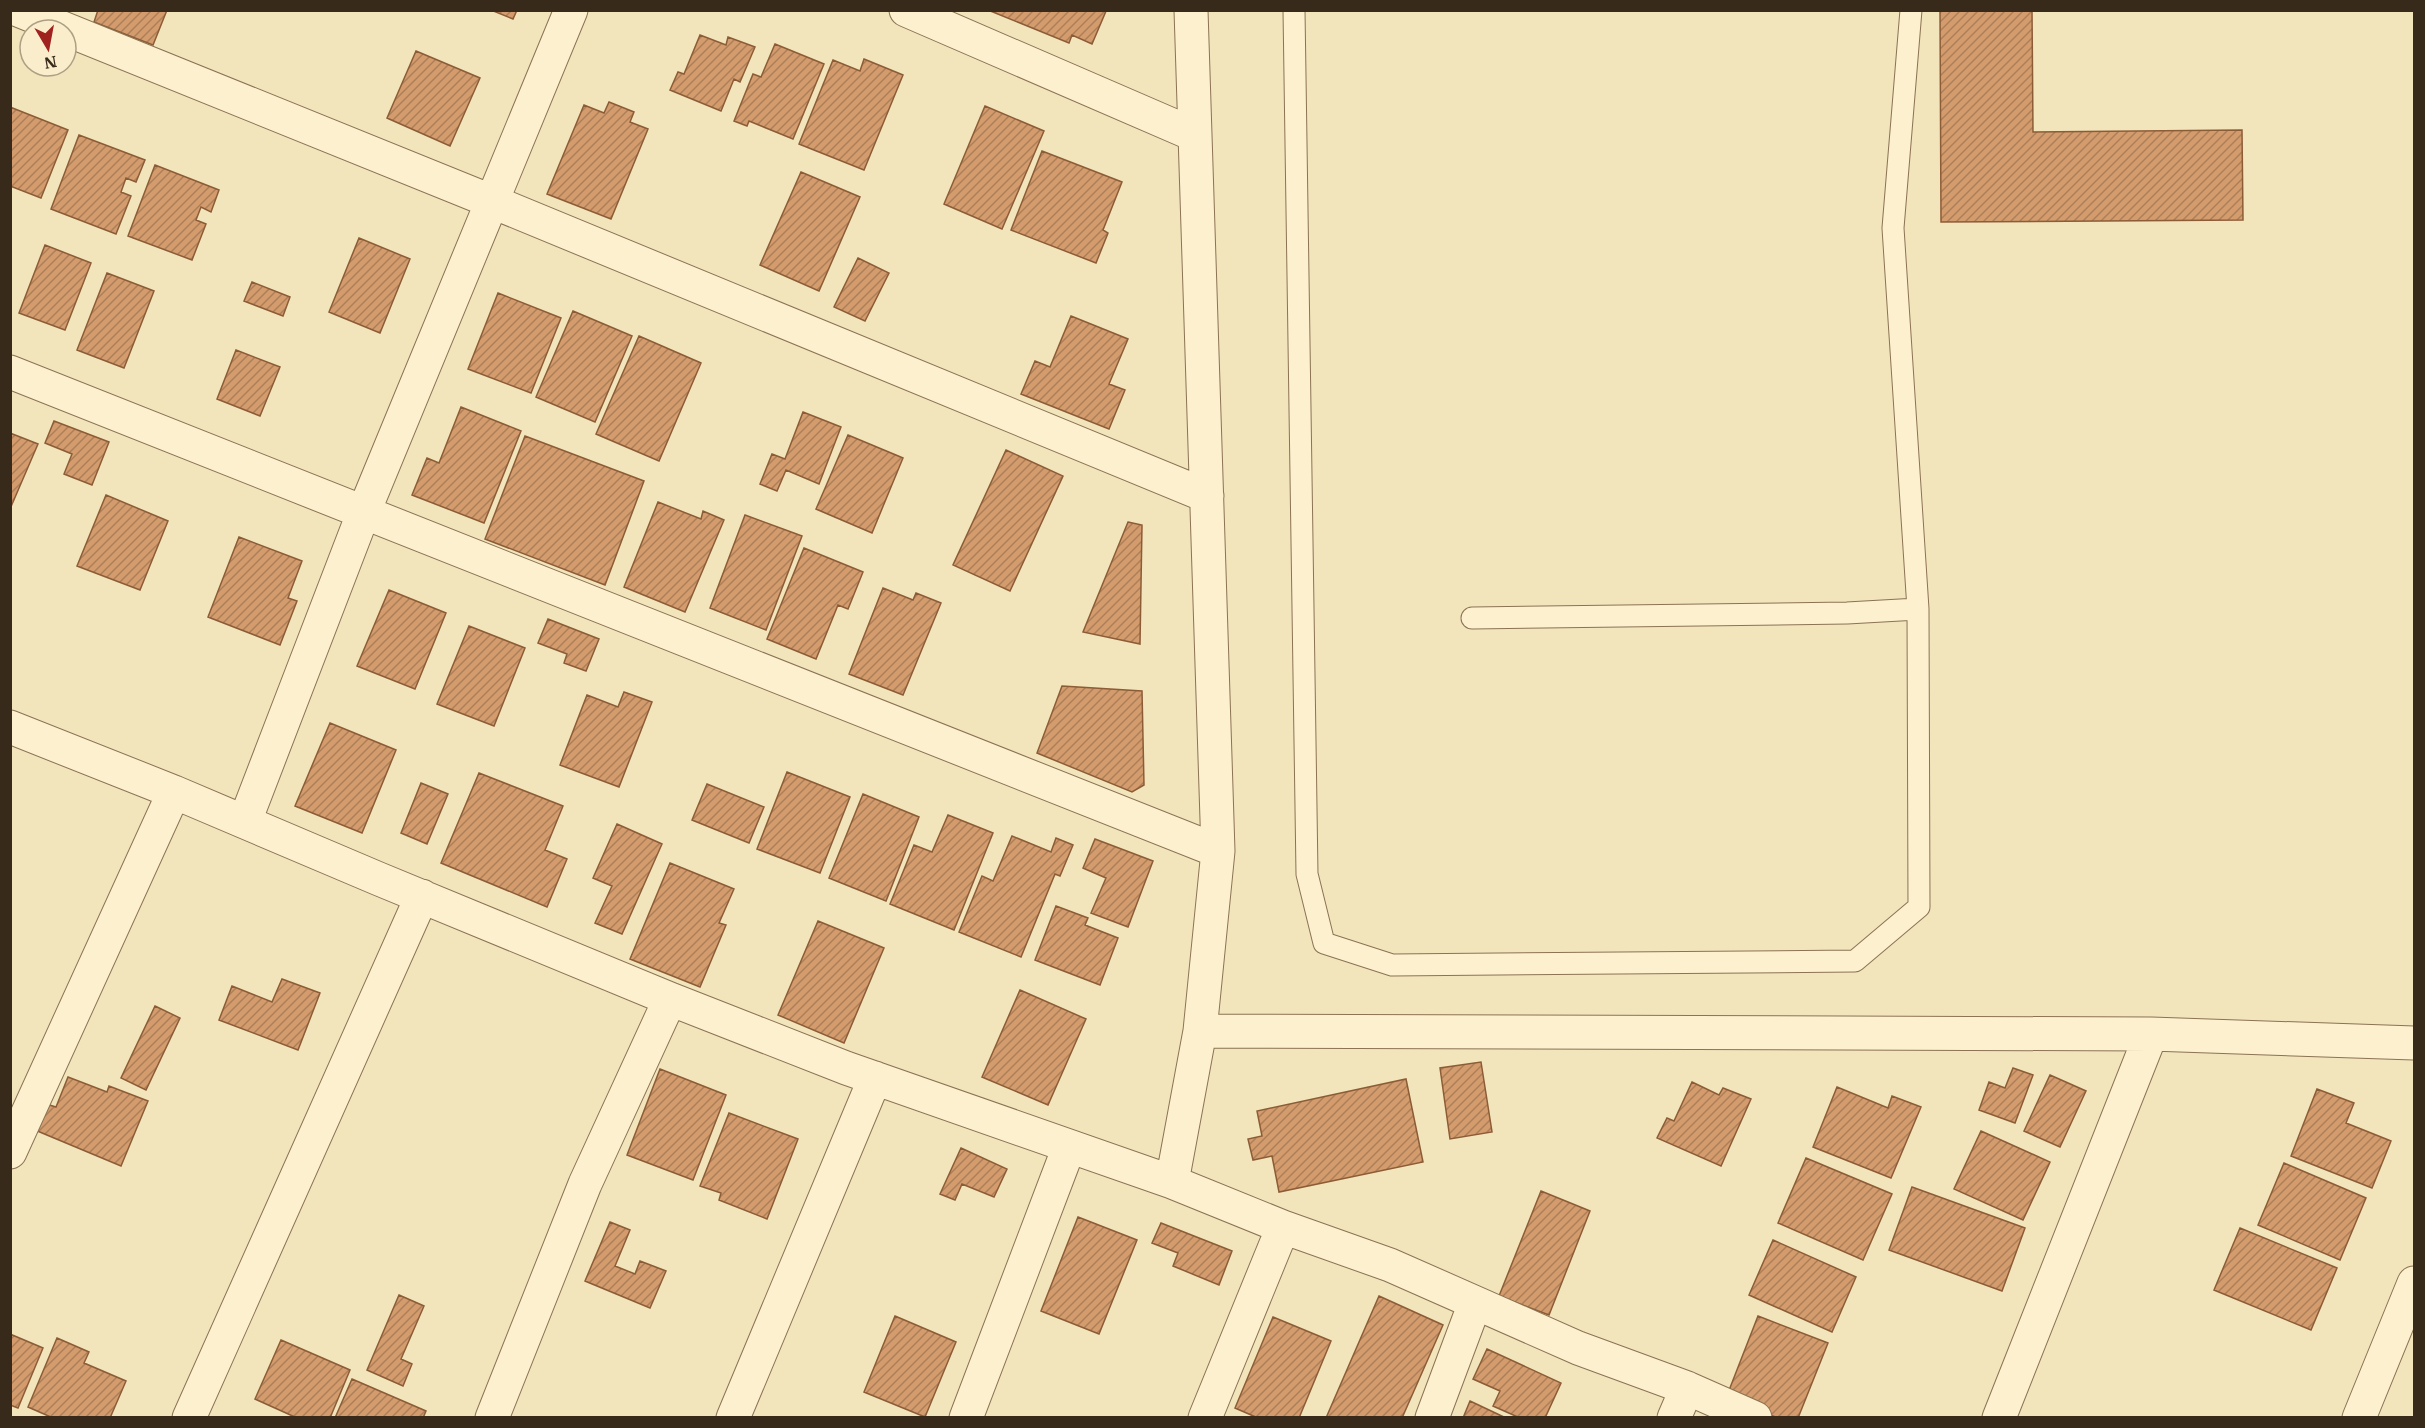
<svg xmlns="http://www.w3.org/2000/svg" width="2425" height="1428" font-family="'IBM Plex Serif',serif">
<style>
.building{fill:url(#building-hatch);stroke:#8c5c37;stroke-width:1.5}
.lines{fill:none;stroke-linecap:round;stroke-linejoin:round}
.service-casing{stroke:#8b7353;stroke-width:23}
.minor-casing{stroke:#8b7353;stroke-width:35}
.service{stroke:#fcf0cf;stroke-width:21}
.minor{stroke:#fcf0cf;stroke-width:33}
</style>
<defs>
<pattern id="building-hatch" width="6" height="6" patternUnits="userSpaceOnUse" patternTransform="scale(1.5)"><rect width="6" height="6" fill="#d49c6d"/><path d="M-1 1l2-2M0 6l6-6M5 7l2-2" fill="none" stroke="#ad7f59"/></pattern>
</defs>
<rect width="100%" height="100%" fill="#f2e4bb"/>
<path class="building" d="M 98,10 L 167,10 L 153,45 L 94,22 Z
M 491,10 L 517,10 L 513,19 Z
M 988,10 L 1104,10 L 1106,11 L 1092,44 L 1072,35 L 1069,43 Z
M 1940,10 L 2032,10 L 2033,132 L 2242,130 L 2243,220 L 1941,222 Z
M 700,35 L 726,45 L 728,37 L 755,47 L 740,82 L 734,79 L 721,111 L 670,90 L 678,72 L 684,74 Z
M 775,44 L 824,64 L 793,139 L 749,121 L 747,126 L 734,121 L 753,74 L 761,77 Z
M 416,51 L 480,78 L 450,146 L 387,118 Z
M 864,59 L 903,75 L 864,170 L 799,144 L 833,60 L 860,71 Z
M 609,102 L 634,112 L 630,122 L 648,129 L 611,219 L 547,194 L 584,105 L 604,113 Z
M 985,106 L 1044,131 L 1002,229 L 944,204 Z
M 10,107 L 68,130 L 41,198 L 10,186 Z
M 79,135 L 145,160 L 136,182 L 126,178 L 121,192 L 131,196 L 116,234 L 51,209 Z
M 1042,151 L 1122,182 L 1103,230 L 1108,233 L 1096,263 L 1011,230 Z
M 155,165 L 219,190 L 211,212 L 201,207 L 196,220 L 206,224 L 192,260 L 128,236 Z
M 801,172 L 860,197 L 819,291 L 760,265 Z
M 359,238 L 410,259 L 380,333 L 329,312 Z
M 45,245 L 91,263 L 65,330 L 19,313 Z
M 858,258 L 889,273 L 865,321 L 834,307 Z
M 107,273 L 154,291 L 124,368 L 77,350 Z
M 252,282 L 290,297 L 283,316 L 244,301 Z
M 498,293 L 561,318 L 531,393 L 468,369 Z
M 573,311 L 632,336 L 595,422 L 536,397 Z
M 1071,316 L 1128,339 L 1109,384 L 1125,390 L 1109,429 L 1021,394 L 1035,361 L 1050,367 Z
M 639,336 L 701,363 L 659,461 L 596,434 Z
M 236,350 L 280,367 L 260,416 L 217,399 Z
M 461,407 L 521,431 L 484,523 L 412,495 L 427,458 L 439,463 Z
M 803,412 L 841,427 L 819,484 L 786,470 L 777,491 L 760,484 L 772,454 L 785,459 Z
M 54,421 L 109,442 L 92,485 L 64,474 L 72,454 L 45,443 Z
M 10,433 L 38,444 L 10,509 Z
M 848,435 L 903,458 L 872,533 L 816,509 Z
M 525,436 L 644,481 L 605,585 L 485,539 Z
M 1006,450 L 1063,476 L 1010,591 L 953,565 Z
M 106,495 L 168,521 L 140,590 L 77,566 Z
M 658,502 L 701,519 L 703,511 L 724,520 L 685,612 L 624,587 Z
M 745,515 L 802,536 L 766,630 L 710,608 Z
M 1128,522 L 1142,525 L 1140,644 L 1083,632 Z
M 239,537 L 302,561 L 288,598 L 297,601 L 280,645 L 208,617 Z
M 804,548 L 863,572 L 848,609 L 838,605 L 816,659 L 767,639 Z
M 883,588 L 913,600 L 916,593 L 941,603 L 903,695 L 849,674 Z
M 389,590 L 446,613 L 415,689 L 357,666 Z
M 548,619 L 599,639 L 586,671 L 564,663 L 567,654 L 538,643 Z
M 469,626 L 525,648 L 494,726 L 437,704 Z
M 1062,686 L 1142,691 L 1144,785 L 1132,792 L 1037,753 Z
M 624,692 L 652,702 L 619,787 L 560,765 L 587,695 L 618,707 Z
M 330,723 L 396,750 L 362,833 L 295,806 Z
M 787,772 L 850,797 L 820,873 L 757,849 Z
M 479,773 L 563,806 L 545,850 L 567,859 L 547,907 L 441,863 Z
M 421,783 L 448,794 L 427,844 L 401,833 Z
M 707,784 L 764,807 L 749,843 L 692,820 Z
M 863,794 L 919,817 L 886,901 L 829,878 Z
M 948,815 L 993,833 L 954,930 L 890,904 L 914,845 L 932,852 Z
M 617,824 L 662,844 L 622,934 L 595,923 L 612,886 L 593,878 Z
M 1012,836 L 1051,852 L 1056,838 L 1073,845 L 1060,876 L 1055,874 L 1021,957 L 959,932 L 982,876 L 993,881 Z
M 1095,839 L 1153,861 L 1128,927 L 1091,913 L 1106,878 L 1083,868 Z
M 670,863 L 734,889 L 719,923 L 726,925 L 700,987 L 630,959 Z
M 1056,906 L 1088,918 L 1085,925 L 1118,938 L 1100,985 L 1035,960 Z
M 818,921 L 884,948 L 844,1043 L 778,1015 Z
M 282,979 L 320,993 L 298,1050 L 219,1020 L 232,986 L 272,1002 Z
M 1020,990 L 1086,1019 L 1048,1105 L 982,1077 Z
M 155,1006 L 180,1018 L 146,1090 L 121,1078 Z
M 1481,1062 L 1492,1132 L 1450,1139 L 1440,1068 Z
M 2013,1068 L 2033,1075 L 2015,1123 L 1979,1110 L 1989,1082 L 2005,1088 Z
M 660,1069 L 726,1095 L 693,1180 L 627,1155 Z
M 2050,1075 L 2086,1091 L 2060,1147 L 2024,1131 Z
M 68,1077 L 107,1092 L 109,1086 L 148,1101 L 121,1166 L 35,1130 L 46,1104 L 56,1107 Z
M 1406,1079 L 1423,1162 L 1279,1192 L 1272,1156 L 1253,1160 L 1248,1139 L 1262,1136 L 1257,1111 Z
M 1692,1082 L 1719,1095 L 1723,1088 L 1751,1099 L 1721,1166 L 1657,1138 L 1667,1118 L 1674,1121 Z
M 1837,1087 L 1888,1108 L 1892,1096 L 1921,1107 L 1891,1178 L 1813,1147 Z
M 2317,1089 L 2354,1103 L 2346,1123 L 2391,1141 L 2372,1188 L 2291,1156 Z
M 729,1113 L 798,1139 L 767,1219 L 719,1200 L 721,1193 L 700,1186 Z
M 1981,1131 L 2050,1162 L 2023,1220 L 1954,1189 Z
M 961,1148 L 1007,1169 L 994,1197 L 962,1184 L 955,1200 L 940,1194 Z
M 1806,1158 L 1892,1194 L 1863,1260 L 1778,1223 Z
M 2284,1163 L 2366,1198 L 2340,1260 L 2258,1225 Z
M 1912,1187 L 2025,1228 L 2002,1291 L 1889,1250 Z
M 1541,1191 L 1590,1211 L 1549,1315 L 1499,1296 Z
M 1078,1217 L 1137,1240 L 1099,1334 L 1041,1311 Z
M 610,1222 L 630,1230 L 615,1266 L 635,1274 L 640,1261 L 666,1271 L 650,1308 L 585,1281 Z
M 1161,1223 L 1232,1251 L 1219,1285 L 1173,1266 L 1178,1253 L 1152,1243 Z
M 2240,1228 L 2337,1268 L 2311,1330 L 2214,1290 Z
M 1773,1240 L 1856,1277 L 1832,1332 L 1749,1295 Z
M 399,1295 L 424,1306 L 401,1359 L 412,1364 L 403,1386 L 367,1370 Z
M 1379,1296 L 1443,1325 L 1402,1418 L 1326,1418 Z
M 895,1316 L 956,1342 L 925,1417 L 864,1392 Z
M 1758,1316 L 1828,1343 L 1798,1418 L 1778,1418 L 1726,1398 Z
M 1273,1317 L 1331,1341 L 1299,1418 L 1258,1418 L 1235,1408 Z
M 10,1334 L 43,1348 L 18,1408 L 10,1405 Z
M 57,1338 L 89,1352 L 84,1363 L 126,1381 L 110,1418 L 53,1418 L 28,1407 Z
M 281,1340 L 350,1370 L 330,1418 L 297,1418 L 255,1399 Z
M 1487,1349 L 1561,1383 L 1545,1418 L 1520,1418 L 1493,1406 L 1500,1391 L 1473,1379 Z
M 352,1379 L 426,1411 L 423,1418 L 335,1418 Z
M 1470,1401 L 1506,1418 L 1463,1418 Z"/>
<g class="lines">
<defs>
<path id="service" d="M 1294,10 L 1307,874 L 1324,943 L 1392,965 L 1855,961 L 1919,907 L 1918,609 L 1893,228 L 1911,10
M 1472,618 L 1847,613 L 1918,609"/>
<path id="minor" d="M 18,10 L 493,202 L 1207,496
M 906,10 L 1195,135
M 10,372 L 1218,851
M 10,727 L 174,792 L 379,879 L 670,999 L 846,1068 L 1172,1182 L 1283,1227 L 1390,1265 L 1578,1348 L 1687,1388 L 1755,1418
M 245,821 L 363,514 L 571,10
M 1200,1031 L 2151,1034 L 2414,1043
M 10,1152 L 174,792
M 1172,1182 L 1200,1031 L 1218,851 L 1191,10
M 189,1418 L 422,896
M 492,1418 L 585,1184 L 670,999
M 733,1418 L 875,1078
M 966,1418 L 1069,1147
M 1205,1418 L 1283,1227
M 1432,1418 L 1475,1303
M 1674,1418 L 1687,1388
M 1999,1418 L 2151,1034
M 2359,1418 L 2414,1283"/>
</defs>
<use href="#service" class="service-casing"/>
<use href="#minor" class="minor-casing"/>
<use href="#service" class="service"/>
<use href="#minor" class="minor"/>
</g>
<rect width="2425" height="1428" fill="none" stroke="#382a1a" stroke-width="24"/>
<g transform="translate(48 48) rotate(170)"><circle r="28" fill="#f9edcb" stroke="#ac9f84" stroke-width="1.5"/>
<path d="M0-4.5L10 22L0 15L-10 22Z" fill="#9f221e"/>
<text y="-9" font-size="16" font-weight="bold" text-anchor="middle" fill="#382a1a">N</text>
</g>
</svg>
